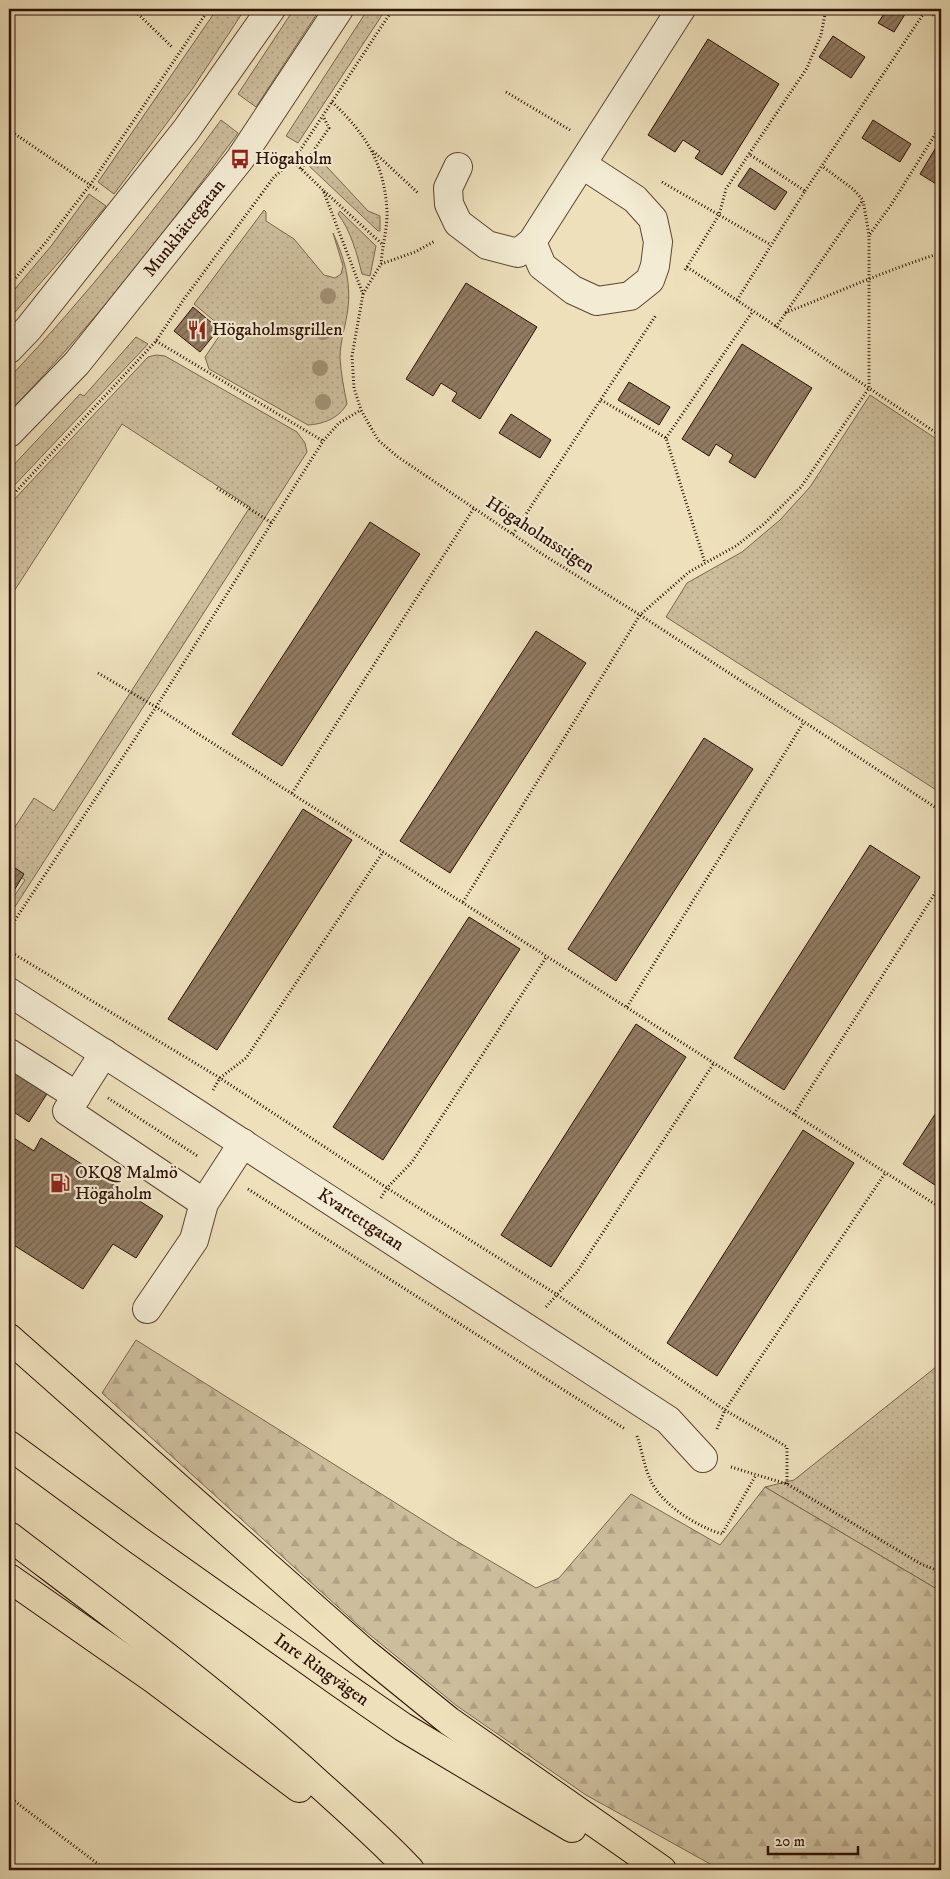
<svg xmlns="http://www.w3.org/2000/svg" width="950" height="1879" font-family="'IM FELL DW Pica',serif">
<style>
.grass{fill:url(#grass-dots);stroke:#7c6650}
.forest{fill:url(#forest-firs);stroke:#7c6650}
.building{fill:url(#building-hatch);stroke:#2d1004}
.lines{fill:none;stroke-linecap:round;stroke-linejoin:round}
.minor-casing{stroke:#5d4432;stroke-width:30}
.highway-casing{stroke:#2d1004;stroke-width:30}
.path{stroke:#2d1004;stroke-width:3;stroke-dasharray:1 2.5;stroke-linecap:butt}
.minor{stroke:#f3ebd3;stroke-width:28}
.highway{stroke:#ede0bb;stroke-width:28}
.tree{fill:#a28f74}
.labels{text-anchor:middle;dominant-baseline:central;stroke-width:4.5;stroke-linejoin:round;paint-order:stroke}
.poi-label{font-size:18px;fill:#2d1004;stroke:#f3ebd3;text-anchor:start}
.street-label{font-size:18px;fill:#2d1004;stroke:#f3ebd3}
</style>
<defs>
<pattern id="grass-dots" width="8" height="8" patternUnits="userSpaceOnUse" patternTransform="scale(1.25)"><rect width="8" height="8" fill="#ccbd9c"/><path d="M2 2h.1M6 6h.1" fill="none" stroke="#b0a185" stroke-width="1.8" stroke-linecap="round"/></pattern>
<pattern id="forest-firs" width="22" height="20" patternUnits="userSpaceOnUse" patternTransform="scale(1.25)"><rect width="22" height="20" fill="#ccbd9c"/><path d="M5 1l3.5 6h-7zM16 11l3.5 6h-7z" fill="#b0a185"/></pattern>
<pattern id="building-hatch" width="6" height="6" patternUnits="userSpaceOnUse" patternTransform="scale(1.25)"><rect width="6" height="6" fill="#917c63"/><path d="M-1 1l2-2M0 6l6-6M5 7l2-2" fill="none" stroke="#77644f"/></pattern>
</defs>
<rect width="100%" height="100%" fill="#ede0bb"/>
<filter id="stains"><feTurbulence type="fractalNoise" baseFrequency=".004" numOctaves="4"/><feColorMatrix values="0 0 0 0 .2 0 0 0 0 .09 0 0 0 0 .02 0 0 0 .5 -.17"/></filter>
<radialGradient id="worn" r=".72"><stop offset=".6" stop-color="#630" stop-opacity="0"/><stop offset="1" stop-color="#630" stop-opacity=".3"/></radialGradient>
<path class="grass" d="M 217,9 L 232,9 L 241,15 L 193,88 L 114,194 L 98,182 Z
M 294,9 L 320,9 L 256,107 L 238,94 Z
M 368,9 L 386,9 L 298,143 L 286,136 Z
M 221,120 L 238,133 C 167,230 93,325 9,412 L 9,378 C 86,297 155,210 221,120 Z
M 315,154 L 368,211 L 380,216 L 380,231 L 378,231 L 307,164 Z
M 89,194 L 106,206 L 65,255 L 9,319 L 9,296 L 52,245 Z
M 264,210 L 266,212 L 266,221 L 294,239 L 324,275 L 335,278 L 341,274 L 343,266 L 333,233 C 344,257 351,281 348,308 C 346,325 340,341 340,358 C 341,374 344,389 347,404 C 338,419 323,424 308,425 L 209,369 L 205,357 L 224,329 L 194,304 Z
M 340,211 L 376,246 L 370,276 L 362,274 C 357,254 351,231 338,214 Z
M 136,337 L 148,344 L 9,491 L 9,470 L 80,394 L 84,396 Z
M 156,355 L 165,356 L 297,432 L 305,443 L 307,452 L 9,916 L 9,904 L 25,880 L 9,869 L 9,836 L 34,798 L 54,811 L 250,507 L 122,424 L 9,599 L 9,505 L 148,357 Z
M 870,395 L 941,442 L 941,793 L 666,617 L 687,583 L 742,552 L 780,520 L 810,487 Z
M 941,1363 L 941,1589 L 935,1588 L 765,1487 L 794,1480 Z"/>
<path class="forest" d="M 136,1340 L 453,1539 L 536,1588 L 559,1578 L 631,1494 L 720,1545 L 765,1487 L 935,1588 L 941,1589 L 941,1870 L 726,1870 L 712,1865 L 586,1795 L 457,1706 L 359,1626 L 102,1393 Z"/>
<path class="building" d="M 887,9 L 903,9 L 907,11 L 894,32 L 878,23 Z
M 833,36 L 865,57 L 851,78 L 819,57 Z
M 708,39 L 779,84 L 722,175 L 695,158 L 700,151 L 683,140 L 675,152 L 648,135 Z
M 873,120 L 911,144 L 900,162 L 862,138 Z
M 941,139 L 941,187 L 920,174 Z
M 750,168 L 787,192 L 775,210 L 738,186 Z
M 466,283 L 537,327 L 480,419 L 452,401 L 457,393 L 441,383 L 433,396 L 406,379 Z
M 193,307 L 219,329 L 200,352 L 174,331 Z
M 742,344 L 812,388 L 755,478 L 729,462 L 733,455 L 716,444 L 709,456 L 682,439 Z
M 629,382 L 670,407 L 659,425 L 618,400 Z
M 511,414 L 551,440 L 540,458 L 499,433 Z
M 370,522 L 420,554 L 282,766 L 232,734 Z
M 536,631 L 586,663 L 450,873 L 400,841 Z
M 704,738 L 753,769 L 616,981 L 568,949 Z
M 303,809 L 352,840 L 217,1050 L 168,1019 Z
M 870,845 L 920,877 L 784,1090 L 734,1058 Z
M 9,864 L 24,874 L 9,899 Z
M 469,917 L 520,949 L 383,1160 L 333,1127 Z
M 636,1024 L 686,1057 L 551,1267 L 501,1235 Z
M 9,1063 L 50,1089 L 29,1122 L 9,1109 Z
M 941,1105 L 941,1189 L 903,1164 Z
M 803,1130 L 854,1163 L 717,1376 L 667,1343 Z
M 9,1135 L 34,1151 L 41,1138 L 163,1216 L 136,1258 L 113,1244 L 83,1289 L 9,1242 Z"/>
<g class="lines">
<defs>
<g id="minor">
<path d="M 458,167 L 448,188 L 449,204 L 458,223 L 487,245 L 518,253 L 532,242 L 681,9"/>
<path d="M 532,242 L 542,266 L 573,290 L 597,301 L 630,296 L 650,280 L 655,266 L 658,242 L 653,219 L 635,199 L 583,165"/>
<path d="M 9,349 L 29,328 L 186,130 L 271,9"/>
<path id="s1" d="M 9,433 L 77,363 L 240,159 L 339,9"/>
<path id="s2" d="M 9,992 C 229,1134 448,1277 668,1420 L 703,1458"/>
<path d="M 9,1053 L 77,1096"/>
<path d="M 104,1053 L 67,1111 L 204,1203"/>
<path d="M 147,1309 L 194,1240 L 204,1203 L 243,1143"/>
</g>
<g id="highway">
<path d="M 9,1338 L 364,1652 L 449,1721 L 662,1870"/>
<path id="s3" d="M 9,1445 L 138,1540 L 341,1684 L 403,1727 L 572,1828"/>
<path d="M 9,1536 C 114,1616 221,1695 319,1784 C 350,1812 382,1840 410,1870"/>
<path d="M 9,1578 L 155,1680 L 299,1788"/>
</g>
</defs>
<use href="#minor" class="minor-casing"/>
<use href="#highway" class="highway-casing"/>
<path class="path" d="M 133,9 L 173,48
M 924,9 L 941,20
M 506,92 L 570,130
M 332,102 C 366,134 384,163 387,210 C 388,226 382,247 381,264
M 9,130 L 99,191
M 373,151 L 418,193
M 297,165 L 323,190 L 363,294 L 352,356 L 354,388 L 361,410 L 378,440 L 398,457 L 542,554 L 640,615 L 941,811
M 301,169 L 329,128 L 323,116
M 662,182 L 771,245
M 324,191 L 382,244
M 805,191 L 926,10
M 870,234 L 891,205 L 941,125
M 687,267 L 719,215 L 726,189 L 749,154
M 685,270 L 687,267 L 941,436
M 9,286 L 46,242 L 90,185 L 209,9
M 363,294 L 381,264 L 415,252 L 435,241
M 737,300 L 805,191 L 749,154 L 807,68 L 821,35 L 826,9
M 785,313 C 836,293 889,269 941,253
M 776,327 L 863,200
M 156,341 L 323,441
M 601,400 L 666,438 L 705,563
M 666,438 L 753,311
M 217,488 L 272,523
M 9,499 L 156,341 L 184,299 L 274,177 L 293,161 L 393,9
M 513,534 L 656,315
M 98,673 L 156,707 L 941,1208
M 292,793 L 474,508
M 463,902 L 640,615 L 689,572 L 736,546 L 764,524 L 801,487 L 869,388 L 869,235 L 863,200 L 853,189 L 822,166
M 9,929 L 156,707 L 323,441 L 339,423 L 361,410
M 9,951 L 220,1078 L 387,1188 L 556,1294 L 725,1410 L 787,1447 L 787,1484
M 627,1007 L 804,722
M 213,1090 L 220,1078 L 246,1058 L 383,852
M 108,1098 L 199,1157
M 794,1114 L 941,884
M 248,1189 L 625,1429
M 381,1198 L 387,1188 L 412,1162 L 547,956
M 546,1307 L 577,1272 L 714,1063
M 717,1429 L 725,1410 L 886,1172
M 637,1436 C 642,1450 644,1467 651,1481 C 662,1505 698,1527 722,1534 L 756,1475
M 731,1467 L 787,1484 L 921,1564 L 941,1572
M 9,1797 L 106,1870"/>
<use href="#minor" class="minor"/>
<use href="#highway" class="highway"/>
</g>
<g class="tree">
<circle cx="328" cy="296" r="8"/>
<circle cx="323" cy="332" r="8"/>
<circle cx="320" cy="368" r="8"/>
<circle cx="323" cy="402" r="8"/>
</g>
<defs>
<symbol id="bus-bare" viewBox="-9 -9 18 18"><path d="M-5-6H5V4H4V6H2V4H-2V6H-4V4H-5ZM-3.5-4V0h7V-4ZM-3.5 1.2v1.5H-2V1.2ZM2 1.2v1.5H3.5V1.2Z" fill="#8f2418" stroke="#f3ebd3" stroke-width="2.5" paint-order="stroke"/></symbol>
<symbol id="restaurant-bare" viewBox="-9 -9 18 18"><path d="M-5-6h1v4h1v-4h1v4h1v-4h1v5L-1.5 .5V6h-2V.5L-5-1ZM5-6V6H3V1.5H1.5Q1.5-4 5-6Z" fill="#8f2418" stroke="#f3ebd3" stroke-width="2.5" paint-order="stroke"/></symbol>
<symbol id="fuel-bare" viewBox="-9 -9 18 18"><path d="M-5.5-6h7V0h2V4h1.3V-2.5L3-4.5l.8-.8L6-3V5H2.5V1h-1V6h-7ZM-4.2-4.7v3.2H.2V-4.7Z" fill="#8f2418" stroke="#f3ebd3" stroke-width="2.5" paint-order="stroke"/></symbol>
</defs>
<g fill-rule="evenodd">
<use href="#bus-bare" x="226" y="145" width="28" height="28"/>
<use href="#restaurant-bare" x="183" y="316" width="28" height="28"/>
<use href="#fuel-bare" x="46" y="1169" width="28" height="28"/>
</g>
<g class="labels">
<g class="poi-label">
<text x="255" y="159">Högaholm</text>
<text x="212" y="330">Högaholmsgrillen</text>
<text x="75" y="1173">OKQ8 Malmö<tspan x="75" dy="21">Högaholm</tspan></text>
</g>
<g class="street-label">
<text stroke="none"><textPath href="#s1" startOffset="270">Munkhättegatan</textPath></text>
<text transform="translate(540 535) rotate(33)">Högaholmsstigen</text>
<text stroke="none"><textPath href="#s2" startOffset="419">Kvartettgatan</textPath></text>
<text stroke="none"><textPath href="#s3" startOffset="385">Inre Ringvägen</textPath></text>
</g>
</g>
<rect width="950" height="1879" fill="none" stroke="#ede0bb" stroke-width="30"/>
<rect x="10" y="10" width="930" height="1859" fill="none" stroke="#2d1004" stroke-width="2.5"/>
<rect x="15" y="15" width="920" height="1849" fill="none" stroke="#2d1004"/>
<path d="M768 1846v8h90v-8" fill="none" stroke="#2d1004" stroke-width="2.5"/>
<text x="775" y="1846" font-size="15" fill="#2d1004" stroke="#f3ebd3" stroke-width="4" paint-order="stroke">20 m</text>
<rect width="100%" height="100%" filter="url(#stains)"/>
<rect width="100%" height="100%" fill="url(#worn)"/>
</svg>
